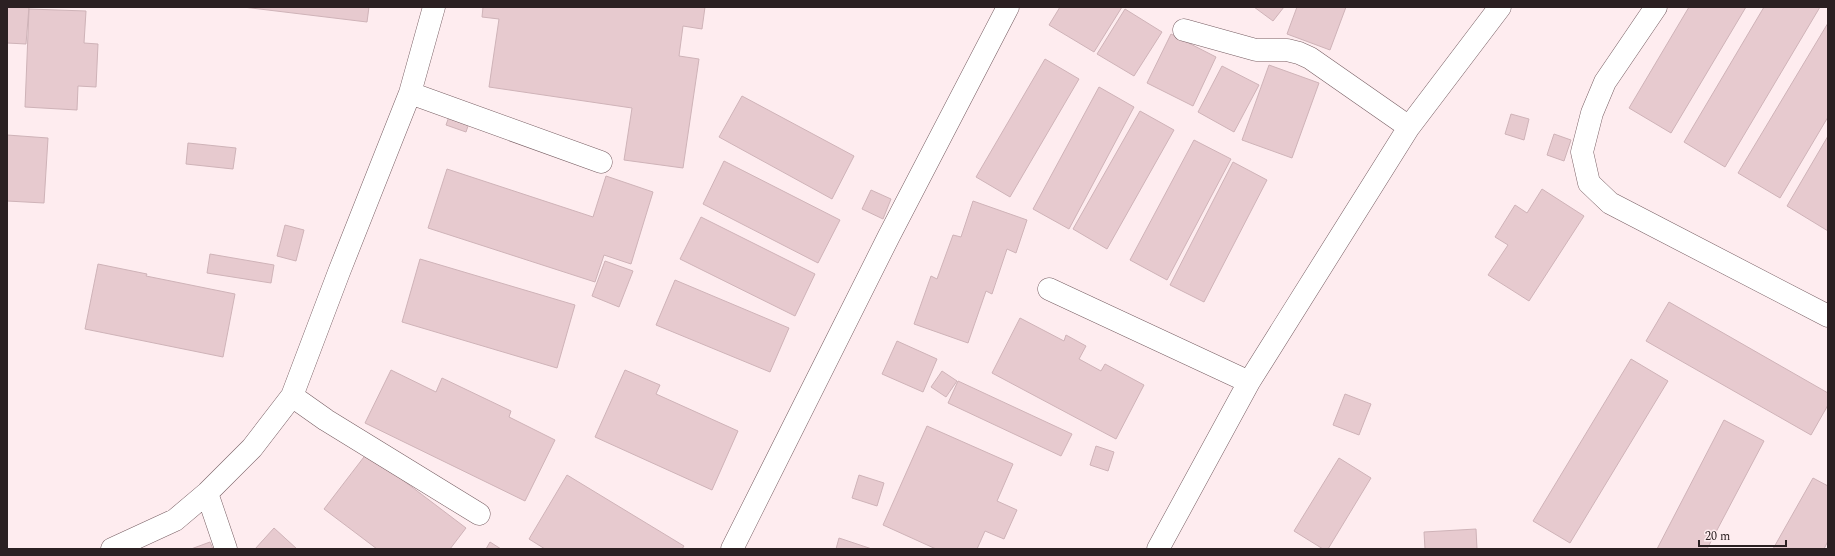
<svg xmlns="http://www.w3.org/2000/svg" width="1835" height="556" font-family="Spectral,serif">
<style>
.building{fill:#e7cacf;stroke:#cfb3b8}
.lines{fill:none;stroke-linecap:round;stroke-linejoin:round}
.minor-casing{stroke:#775e63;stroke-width:23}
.minor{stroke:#fff;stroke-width:22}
</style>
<rect width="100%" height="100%" fill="#feecef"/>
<path class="building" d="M 7,7 L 29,7 L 26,44 L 7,43 Z
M 243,7 L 369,7 L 367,22 Z
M 483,7 L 705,7 L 702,29 L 683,26 L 679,56 L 699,59 L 683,168 L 624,160 L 632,108 L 489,87 L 499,19 L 482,17 Z
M 1060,7 L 1122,7 L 1094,52 L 1049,25 Z
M 1254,7 L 1284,7 L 1273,21 Z
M 1297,7 L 1346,7 L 1330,50 L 1287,34 Z
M 1689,7 L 1746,7 L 1671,133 L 1629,108 Z
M 1764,7 L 1820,7 L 1725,167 L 1684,142 Z
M 29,9 L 86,11 L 84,43 L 98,44 L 96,87 L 78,86 L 77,110 L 25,107 Z
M 1125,9 L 1162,32 L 1134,76 L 1097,54 Z
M 1828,23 L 1828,117 L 1780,198 L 1738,173 Z
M 1171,34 L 1216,57 L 1193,106 L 1147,83 Z
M 1045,59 L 1079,79 L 1010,197 L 976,177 Z
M 1269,65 L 1319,83 L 1292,158 L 1242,140 Z
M 1222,66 L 1259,85 L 1234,132 L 1198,112 Z
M 1099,87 L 1134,107 L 1069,229 L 1033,209 Z
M 742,96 L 854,156 L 832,199 L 719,137 Z
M 451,111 L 471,117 L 466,132 L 446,125 Z
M 1140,111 L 1174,130 L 1107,249 L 1073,229 Z
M 1511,114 L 1529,119 L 1524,140 L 1505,134 Z
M 1554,134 L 1571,140 L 1564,161 L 1547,155 Z
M 7,135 L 48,138 L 44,203 L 7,201 Z
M 1828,136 L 1828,231 L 1787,206 Z
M 1194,140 L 1231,159 L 1167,280 L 1130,260 Z
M 188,143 L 236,148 L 233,169 L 186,164 Z
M 724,161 L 840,220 L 818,263 L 703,204 Z
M 1233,162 L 1267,180 L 1204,302 L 1170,285 Z
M 447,169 L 593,217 L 606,176 L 653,192 L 631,264 L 604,255 L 595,282 L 428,228 Z
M 1542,189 L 1584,216 L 1529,301 L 1488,275 L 1508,245 L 1495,237 L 1515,205 L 1527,213 Z
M 871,190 L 891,199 L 883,219 L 862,209 Z
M 973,201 L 1027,220 L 1016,253 L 1007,249 L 992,294 L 986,291 L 968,343 L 914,324 L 931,276 L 937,279 L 953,235 L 961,237 Z
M 701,217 L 815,274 L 795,316 L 680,259 Z
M 285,225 L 304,230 L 296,261 L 277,256 Z
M 210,254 L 274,265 L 271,283 L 207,273 Z
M 420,259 L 575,305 L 557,368 L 402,322 Z
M 605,261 L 633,271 L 619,307 L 592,296 Z
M 98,264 L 147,274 L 146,276 L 235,294 L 223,357 L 85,329 Z
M 675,280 L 789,328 L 770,372 L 656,325 Z
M 1669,302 L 1828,393 L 1828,405 L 1811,435 L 1646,341 Z
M 1020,318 L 1064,341 L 1066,335 L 1086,346 L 1079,359 L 1101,371 L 1105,364 L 1144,385 L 1116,439 L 992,373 Z
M 897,341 L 937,359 L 923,392 L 882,374 Z
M 1631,359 L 1668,381 L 1570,543 L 1533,521 Z
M 391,370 L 436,392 L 442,378 L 511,411 L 509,417 L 555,440 L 525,501 L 365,423 Z
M 625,370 L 660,385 L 656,394 L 738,431 L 712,490 L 595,437 Z
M 942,371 L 957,381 L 946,397 L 931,387 Z
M 958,381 L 1072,434 L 1061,456 L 948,403 Z
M 1345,394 L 1371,404 L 1359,435 L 1333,425 Z
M 1724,420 L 1764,441 L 1707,549 L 1657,549 Z
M 927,426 L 1013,464 L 997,501 L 1017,510 L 1004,539 L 985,531 L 977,549 L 936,549 L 883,525 Z
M 1096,446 L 1114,452 L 1108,471 L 1090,465 Z
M 367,453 L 466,528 L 450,549 L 377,549 L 324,509 Z
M 1339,458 L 1371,478 L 1328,549 L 1323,549 L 1294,531 Z
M 567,475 L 684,546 L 682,549 L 545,549 L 529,539 Z
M 859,475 L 884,483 L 877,506 L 852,498 Z
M 1813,478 L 1828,486 L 1828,541 L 1824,549 L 1773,549 Z
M 274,528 L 297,549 L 255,549 Z
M 1476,529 L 1477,549 L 1425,549 L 1424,532 Z
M 839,538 L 872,549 L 836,549 Z
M 210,542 L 213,549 L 191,549 Z
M 490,542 L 501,549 L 486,549 Z"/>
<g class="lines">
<defs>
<path id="minor" d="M 1656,7 L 1605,82 L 1592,113 L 1582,152 L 1589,183 L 1610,203 L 1828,316
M 1184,30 L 1256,50 L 1287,50 L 1299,53 L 1310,58 L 1409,127
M 410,93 L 601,162
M 1049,289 L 1249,382
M 292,396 L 326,420 L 479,514
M 207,493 L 226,549
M 112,549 L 175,520 L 207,493 L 252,448 L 292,396 L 339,272 L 410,93 L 434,7
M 732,549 L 889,236 L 1008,7
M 1158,549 L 1249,382 L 1409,127 L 1500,7"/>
</defs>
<use href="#minor" class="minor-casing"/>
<use href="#minor" class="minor"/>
</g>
<rect width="1835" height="556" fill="none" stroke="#2b2022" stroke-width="16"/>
<path d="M1699 540v6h87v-6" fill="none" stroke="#2b2022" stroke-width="2"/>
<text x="1705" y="540" font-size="12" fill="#2b2022" stroke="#feecef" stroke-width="3" paint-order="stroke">20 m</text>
</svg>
